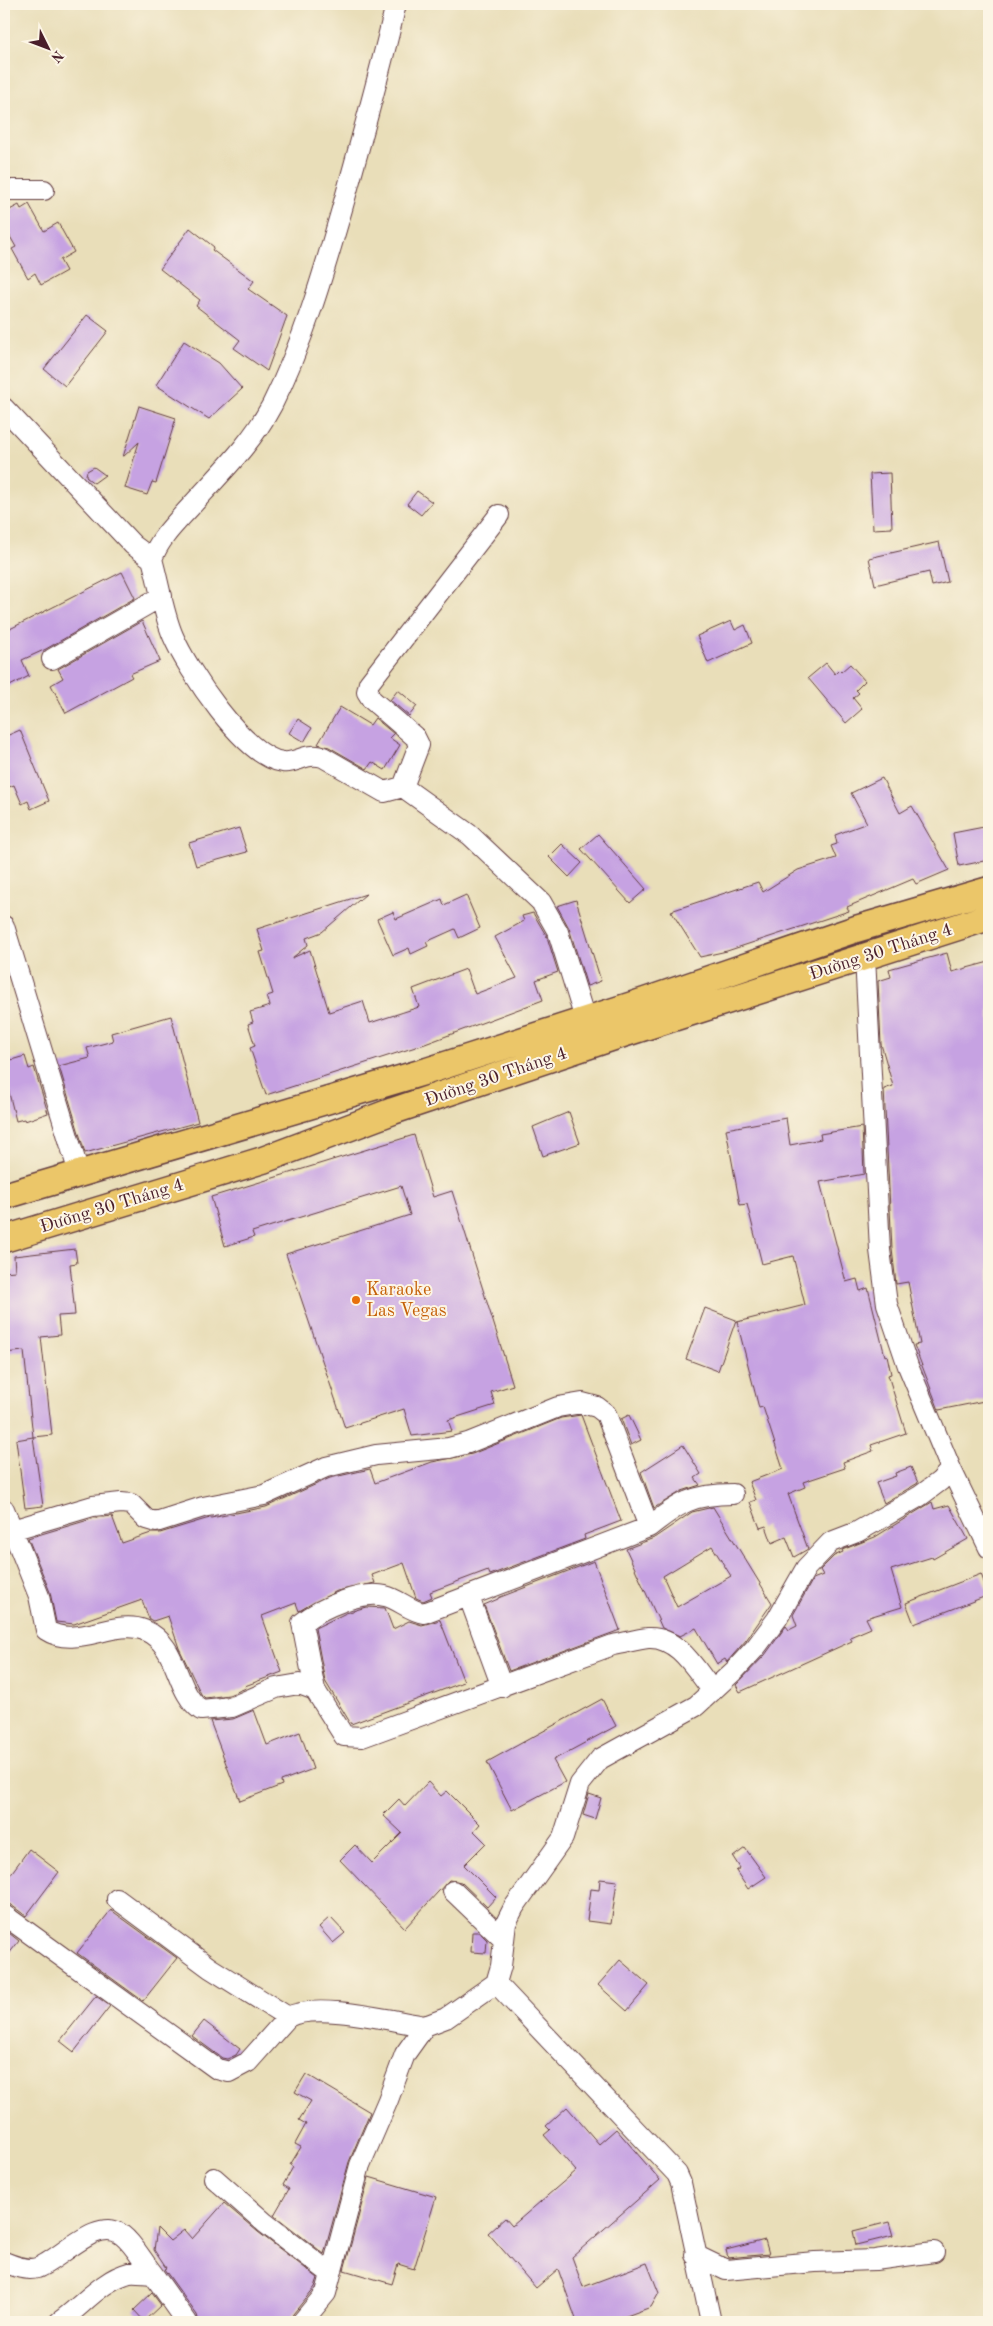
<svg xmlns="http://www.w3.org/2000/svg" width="993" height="2326" font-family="'Old Standard TT',serif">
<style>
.building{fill:#c6a2e2;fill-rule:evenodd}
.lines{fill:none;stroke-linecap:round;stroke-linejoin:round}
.minor-casing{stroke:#623c40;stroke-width:22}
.major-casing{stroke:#623c40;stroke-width:29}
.minor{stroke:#fff;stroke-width:20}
.major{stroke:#ebc669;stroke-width:26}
.food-dot{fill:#e8710a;stroke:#fcf5e5;stroke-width:2}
.labels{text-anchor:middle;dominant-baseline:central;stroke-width:4;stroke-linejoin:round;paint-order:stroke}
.street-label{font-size:18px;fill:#4a1f2b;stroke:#fcf5e5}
.food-label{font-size:18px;fill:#c56008;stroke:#fcf5e5;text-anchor:start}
</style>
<rect width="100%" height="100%" fill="#fcf5e5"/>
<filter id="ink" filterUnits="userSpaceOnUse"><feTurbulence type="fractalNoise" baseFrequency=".02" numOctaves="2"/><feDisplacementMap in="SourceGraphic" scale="10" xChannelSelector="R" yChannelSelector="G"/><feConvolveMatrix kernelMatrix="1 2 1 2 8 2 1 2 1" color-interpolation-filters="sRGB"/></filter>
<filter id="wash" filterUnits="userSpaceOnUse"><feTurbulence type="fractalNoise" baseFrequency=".0096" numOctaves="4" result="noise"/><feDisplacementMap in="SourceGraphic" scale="20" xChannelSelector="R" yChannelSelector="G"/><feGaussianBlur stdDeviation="1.12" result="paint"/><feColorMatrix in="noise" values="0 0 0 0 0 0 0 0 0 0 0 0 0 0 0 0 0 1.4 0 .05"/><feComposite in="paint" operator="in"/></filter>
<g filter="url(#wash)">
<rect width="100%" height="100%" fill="#e9deb9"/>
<g id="blocks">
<path class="building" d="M 29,204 L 44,231 L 58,223 L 74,252 L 60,260 L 66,271 L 41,285 L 35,273 L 28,278 L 12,249 L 16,247 L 4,226 L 4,213 L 19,205 L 21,209 Z
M 190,228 L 214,247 L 212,250 L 254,281 L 248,289 L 287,316 L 267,371 L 234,348 L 240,340 L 196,306 L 200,300 L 160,269 Z
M 87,315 L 108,331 L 65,386 L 44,369 Z
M 184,341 L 219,363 L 242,389 L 209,419 L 156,385 Z
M 139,406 L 176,418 L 156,483 L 152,482 L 147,495 L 125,488 L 139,442 L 123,457 Z
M 94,467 L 105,475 L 94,483 L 87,478 L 86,475 L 87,471 Z
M 890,473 L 892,528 L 873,529 L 870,474 Z
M 417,491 L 432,502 L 421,515 L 407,504 Z
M 939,542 L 948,582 L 932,586 L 929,572 L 875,585 L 869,558 Z
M 122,572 L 135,598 L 46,649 L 22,660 L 29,676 L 4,689 L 4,632 Z
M 142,621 L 160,661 L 130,674 L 132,677 L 66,713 L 51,685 L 63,678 L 58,669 Z
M 731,621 L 735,630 L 745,625 L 752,643 L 708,663 L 697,636 Z
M 826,663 L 835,674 L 839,670 L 841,672 L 850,664 L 865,681 L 856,690 L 859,693 L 853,698 L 862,709 L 846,723 L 808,678 Z
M 398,690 L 417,706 L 409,716 L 390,700 Z
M 340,707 L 370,725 L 375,718 L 394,734 L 390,738 L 400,745 L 385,770 L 372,762 L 367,769 L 329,747 L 318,744 Z
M 298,719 L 312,728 L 304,742 L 289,733 Z
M 20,730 L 49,801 L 31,809 L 28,801 L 22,804 L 14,785 L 4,789 L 4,737 Z
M 882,778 L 900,813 L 912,806 L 949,870 L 916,884 L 913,879 L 847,907 L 849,911 L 727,951 L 700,957 L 671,911 L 758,882 L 763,892 L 798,870 L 836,858 L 831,846 L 837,844 L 835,835 L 867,823 L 851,793 Z
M 989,826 L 989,860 L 959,866 L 953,833 Z
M 239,828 L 247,852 L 196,866 L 189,843 Z
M 598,834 L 646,889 L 630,903 L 581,849 Z
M 562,844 L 582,863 L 569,877 L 549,857 Z
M 366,894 L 322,932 L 306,938 L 308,945 L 292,958 L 310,950 L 329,1012 L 363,1001 L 370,1023 L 419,1007 L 413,989 L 466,969 L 475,994 L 517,978 L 495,937 L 524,921 L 522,916 L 533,913 L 547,937 L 558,972 L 536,980 L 543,1000 L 425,1044 L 266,1095 L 250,1048 L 255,1046 L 248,1024 L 253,1022 L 250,1012 L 270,1006 L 267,996 L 273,994 L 260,952 L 264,951 L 257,929 Z
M 466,895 L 480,928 L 459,938 L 455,929 L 426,942 L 428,946 L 411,954 L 409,948 L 393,955 L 377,919 L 393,912 L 396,919 L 442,899 L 444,905 Z
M 576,900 L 601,981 L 587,986 L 569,928 L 557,906 Z
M 947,953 L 952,972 L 989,962 L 989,1400 L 939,1410 L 914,1345 L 920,1344 L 908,1282 L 896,1284 L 892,1249 L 884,1089 L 893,1086 L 881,1044 L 878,981 L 891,977 L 889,969 Z
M 171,1016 L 198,1122 L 85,1153 L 59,1066 L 90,1058 L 87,1048 L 113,1041 L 111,1033 Z
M 25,1056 L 29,1069 L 34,1067 L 48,1113 L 25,1121 L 24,1119 L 16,1121 L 4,1073 L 4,1062 Z
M 569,1112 L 580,1143 L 543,1156 L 533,1127 Z
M 786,1118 L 790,1145 L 821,1139 L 820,1134 L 862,1127 L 864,1174 L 820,1182 L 846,1282 L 857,1279 L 860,1291 L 868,1288 L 885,1356 L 887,1355 L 891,1374 L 888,1375 L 906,1433 L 871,1445 L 873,1451 L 843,1462 L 845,1468 L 803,1482 L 805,1487 L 788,1494 L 808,1549 L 794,1557 L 786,1537 L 772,1543 L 766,1526 L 760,1528 L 750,1502 L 756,1500 L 749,1482 L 783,1469 L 763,1407 L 759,1408 L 737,1322 L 805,1305 L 793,1256 L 762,1264 L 747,1204 L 740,1205 L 726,1129 Z
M 414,1135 L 433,1197 L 452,1191 L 513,1385 L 491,1392 L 495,1405 L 448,1420 L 452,1431 L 412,1436 L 404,1409 L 345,1428 L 286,1254 L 410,1215 L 401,1186 L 252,1232 L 254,1237 L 225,1246 L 211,1197 Z
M 75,1249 L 77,1263 L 70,1264 L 75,1315 L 58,1316 L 60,1335 L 41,1337 L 52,1435 L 33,1437 L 24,1351 L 4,1353 L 4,1272 L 15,1271 L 14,1256 Z
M 705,1308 L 736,1320 L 718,1371 L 686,1359 Z
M 581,1415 L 621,1521 L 584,1535 L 585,1539 L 490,1575 L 488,1570 L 430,1592 L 432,1597 L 423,1601 L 416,1598 L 404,1563 L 372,1575 L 375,1583 L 337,1591 L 299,1611 L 296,1603 L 262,1616 L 282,1672 L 245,1686 L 246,1688 L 229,1695 L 205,1698 L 201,1694 L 179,1648 L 168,1616 L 153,1621 L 149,1619 L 142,1600 L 74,1624 L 56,1622 L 50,1592 L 28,1538 L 95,1518 L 112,1516 L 122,1543 L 151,1533 L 160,1533 L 206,1519 L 266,1507 L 330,1478 L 370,1469 L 375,1483 L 432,1462 L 472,1454 L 561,1418 Z
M 629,1415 L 641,1440 L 631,1445 L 621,1419 Z
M 33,1437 L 43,1506 L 25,1508 L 16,1440 Z
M 683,1445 L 701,1474 L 695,1478 L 700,1485 L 682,1491 L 654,1508 L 641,1472 Z
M 911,1467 L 918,1483 L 884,1503 L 876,1483 L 896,1476 L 895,1473 Z
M 932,1502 L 934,1509 L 949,1505 L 968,1539 L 933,1559 L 932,1557 L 891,1570 L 902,1607 L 866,1618 L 871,1628 L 850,1637 L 852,1641 L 740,1692 L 736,1685 L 765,1655 L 786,1626 L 789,1630 L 797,1626 L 793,1615 L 813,1579 L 823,1575 L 820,1570 L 834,1556 L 843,1552 L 842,1550 L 875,1537 Z
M 713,1507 L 772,1603 L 747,1639 L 727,1662 L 725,1659 L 717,1664 L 696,1628 L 680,1636 L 662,1628 L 626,1549 L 654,1538 L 692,1512 ZM 712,1546 L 731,1576 L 677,1607 L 663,1576 Z
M 594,1561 L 620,1630 L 509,1671 L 484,1605 L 498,1599 L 498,1598 Z
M 981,1574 L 989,1595 L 914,1624 L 906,1603 Z
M 366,1607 L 385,1608 L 393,1629 L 409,1621 L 422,1625 L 440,1620 L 464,1682 L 351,1724 L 325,1681 L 315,1628 L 346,1613 Z
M 602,1699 L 616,1726 L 553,1760 L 565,1782 L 512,1810 L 487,1762 Z
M 254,1710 L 267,1745 L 300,1732 L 313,1769 L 281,1781 L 282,1785 L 240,1801 L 210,1721 L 233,1719 Z
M 428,1782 L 441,1796 L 447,1791 L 480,1824 L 474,1831 L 486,1843 L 464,1865 L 496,1897 L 487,1907 L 461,1882 L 449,1880 L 405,1928 L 340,1860 L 355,1845 L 372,1863 L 402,1833 L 383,1815 L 399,1799 L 405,1806 Z
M 589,1794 L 601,1798 L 595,1819 L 583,1815 Z
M 745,1848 L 766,1877 L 748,1889 L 736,1871 L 740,1868 L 733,1857 Z
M 29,1849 L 59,1872 L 26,1916 L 11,1905 L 4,1903 L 4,1883 Z
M 600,1879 L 617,1881 L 611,1924 L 587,1921 L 591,1889 L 599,1890 Z
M 111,1910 L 177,1958 L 143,2001 L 77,1953 Z
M 330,1917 L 345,1933 L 333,1943 L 319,1927 Z
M 4,1929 L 19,1941 L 4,1960 Z
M 472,1932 L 479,1932 L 487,1940 L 486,1953 L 471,1952 Z
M 620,1960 L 649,1985 L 627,2011 L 598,1985 Z
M 96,1996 L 110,2006 L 74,2052 L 60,2041 Z
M 204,2021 L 240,2049 L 236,2055 L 227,2059 L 222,2058 L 192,2036 Z
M 306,2074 L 370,2112 L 349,2162 L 324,2254 L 274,2215 L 289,2189 L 283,2185 L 293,2167 L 290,2165 L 301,2147 L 295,2144 L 306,2124 L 299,2120 L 311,2101 L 295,2092 Z
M 567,2107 L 599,2144 L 616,2129 L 660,2180 L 572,2257 L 583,2287 L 647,2263 L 659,2293 L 651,2307 L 610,2322 L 577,2322 L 558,2269 L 536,2288 L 488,2233 L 505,2218 L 512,2226 L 576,2171 L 544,2135 L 550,2130 L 546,2126 Z
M 369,2177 L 436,2197 L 414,2269 L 398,2264 L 392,2284 L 344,2270 Z
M 224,2203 L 258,2232 L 318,2278 L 315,2287 L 293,2314 L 290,2322 L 199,2322 L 197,2315 L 164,2269 L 166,2268 L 154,2250 L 157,2228 L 170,2241 L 184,2230 L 192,2239 Z
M 889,2222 L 893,2236 L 856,2245 L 853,2231 Z
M 765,2240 L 769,2254 L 728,2258 L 726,2250 Z
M 152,2293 L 161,2305 L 144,2321 L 134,2310 Z"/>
</g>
</g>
<g filter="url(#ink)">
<use href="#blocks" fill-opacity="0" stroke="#623c40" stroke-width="1"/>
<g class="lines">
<defs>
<path id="minor" d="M 396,4 C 380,73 361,141 342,209 C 323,275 303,343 272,405 C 252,443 221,473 192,505 C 177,522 160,537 152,559 C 159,583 163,613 173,636 C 187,669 245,758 283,762 C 297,764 305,752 323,757 L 384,792 L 403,787 L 470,835 L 541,902 L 558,932 L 585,1019
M 4,190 L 44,190
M 4,408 L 133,545 L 152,559
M 52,659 L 162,596
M 403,787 L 419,745 L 415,737 L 372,700 L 367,692 L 369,683 L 499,515
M 4,926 L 79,1173
M 865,957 L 880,1250 L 887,1304 L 908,1366 L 951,1469 L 989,1548
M 4,1509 L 39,1596 L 46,1630 C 76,1650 114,1618 144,1630 C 180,1645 174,1691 201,1710 L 232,1707 L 276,1688 L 299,1684 L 315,1690 L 344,1736 L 362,1737 L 613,1645 C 625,1643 637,1639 648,1638 C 678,1636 696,1670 712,1690
M 12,1530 L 93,1506 L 121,1503 L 131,1504 L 146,1519 L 156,1522 L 203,1507 L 264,1495 L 326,1467 L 376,1455 L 449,1448 L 468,1443 L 558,1407 L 582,1403 L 597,1407 L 606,1414 L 649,1527
M 469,1597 L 502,1687
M 315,1690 L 302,1623 C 320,1608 362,1590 385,1596 C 399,1599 409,1611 424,1613 L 649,1527 C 679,1503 693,1494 733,1494
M 453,1891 L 503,1939
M 117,1899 L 210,1968 L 288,2017
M 4,1915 L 217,2069 L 229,2072 L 248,2062 L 288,2017 C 317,2002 392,2021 425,2026
M 496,1983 L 677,2174 L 681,2183 L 711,2322
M 214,2178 L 265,2223 L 330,2273
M 695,2255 L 726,2270 L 815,2262 L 875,2260 L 934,2252
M 4,2262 C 14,2266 26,2271 37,2268 C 60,2260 98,2215 122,2235 C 134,2244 143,2262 153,2274
M 59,2322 C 81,2307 102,2280 129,2273 C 136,2272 146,2274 153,2274 L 187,2322
M 302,2322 L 326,2293 L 360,2165 L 388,2100 L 405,2054 L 425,2026 L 446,2018 L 496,1983 L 501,1966 L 506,1923 L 514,1907 L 563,1838 L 580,1784 L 600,1759 L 696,1706 L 735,1670 L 756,1647 L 777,1619 L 806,1568 L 831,1542 L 857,1532 L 920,1496 L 940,1481 L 951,1469"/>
<path id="major" d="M 4,1196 L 427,1071 L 645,1001 L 856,929 L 989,890
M 4,1239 L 263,1160 L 393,1111 L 623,1034 L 989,917"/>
</defs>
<use href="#minor" class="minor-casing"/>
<use href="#major" class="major-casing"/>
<use href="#minor" class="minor"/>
<use href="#major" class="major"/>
</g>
</g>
<circle class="food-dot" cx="356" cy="1300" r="5"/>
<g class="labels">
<g class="street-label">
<text transform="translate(881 952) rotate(-18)">Đường 30 Tháng 4</text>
<text transform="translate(496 1077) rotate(-19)">Đường 30 Tháng 4</text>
<text transform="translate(112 1206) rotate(-17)">Đường 30 Tháng 4</text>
</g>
<g class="food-label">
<text x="366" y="1290">Karaoke<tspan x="366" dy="21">Las Vegas</tspan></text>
</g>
</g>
<rect width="993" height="2326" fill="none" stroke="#fcf5e5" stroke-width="20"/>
<g transform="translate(48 48) rotate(132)" stroke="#fcf5e5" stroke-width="4" paint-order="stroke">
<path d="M0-4L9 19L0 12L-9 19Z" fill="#4a1f2b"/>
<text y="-8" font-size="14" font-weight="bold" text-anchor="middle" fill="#4a1f2b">N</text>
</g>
</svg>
